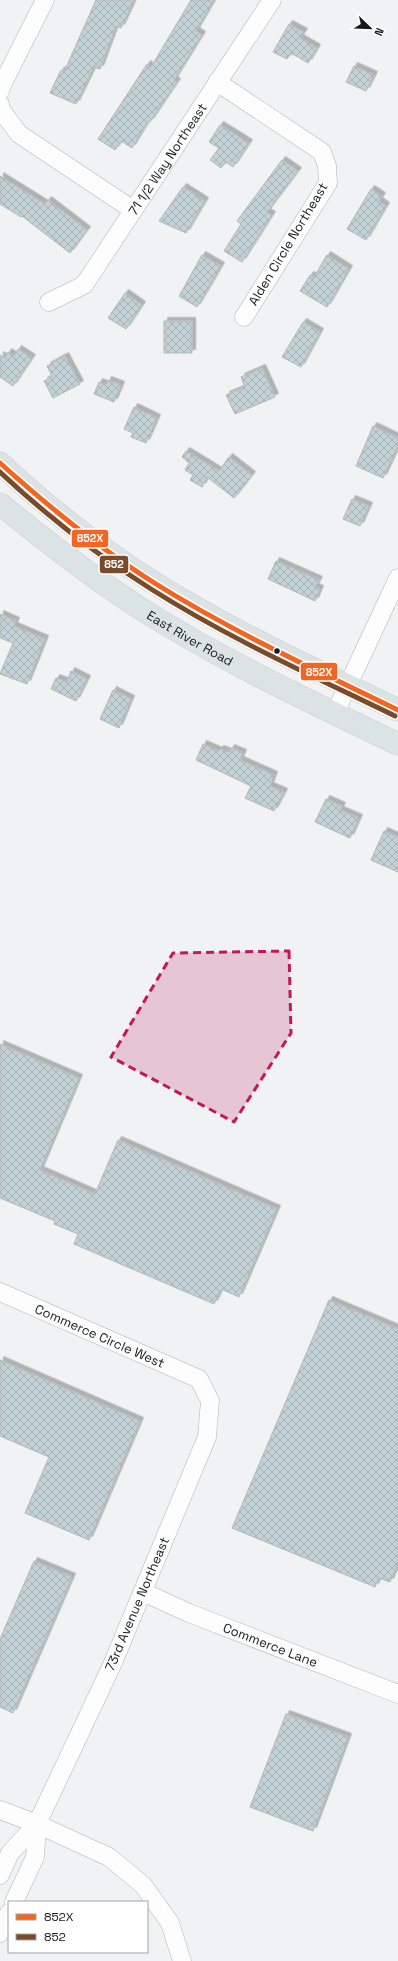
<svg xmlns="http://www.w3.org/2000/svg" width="398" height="1961" font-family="'Space Grotesk',sans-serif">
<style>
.building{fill:url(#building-cross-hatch);stroke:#b5b7b7;filter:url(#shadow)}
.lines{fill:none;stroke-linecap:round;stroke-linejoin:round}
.minor-casing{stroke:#b1b3b4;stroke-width:19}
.major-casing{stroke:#cbcccd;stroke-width:23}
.minor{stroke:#fdfdfd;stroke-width:18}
.major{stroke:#dbe3e5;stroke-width:22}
.bus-1-casing{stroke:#fff;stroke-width:8}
.bus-2-casing{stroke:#fff;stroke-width:8}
.bus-1{stroke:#f26522;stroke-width:5}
.bus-2{stroke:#7a4b2a;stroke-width:5}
.marked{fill:#c2185b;fill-opacity:0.2;stroke:#c2185b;stroke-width:3;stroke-dasharray:8 5;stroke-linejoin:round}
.bus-dot{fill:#18191a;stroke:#fff;stroke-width:1.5}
.labels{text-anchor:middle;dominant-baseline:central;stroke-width:3.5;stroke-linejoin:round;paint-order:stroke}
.street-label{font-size:13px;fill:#18191a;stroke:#fff}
.line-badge{stroke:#fff;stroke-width:1.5}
.badge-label{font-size:11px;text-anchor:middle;font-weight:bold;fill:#fff}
</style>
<defs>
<pattern id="building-cross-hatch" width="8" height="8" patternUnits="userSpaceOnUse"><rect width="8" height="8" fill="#c2d1d6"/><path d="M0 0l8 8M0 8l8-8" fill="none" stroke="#a6b3b7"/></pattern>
<filter id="shadow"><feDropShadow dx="3.5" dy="-3.5" stdDeviation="0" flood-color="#0004"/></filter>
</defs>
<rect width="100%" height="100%" fill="#f0f2f3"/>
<path class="building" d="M 96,0 L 134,0 L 121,28 L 116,26 L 100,69 L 94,67 L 76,104 L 50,93 L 61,70 L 64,72 Z
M 191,0 L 214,0 L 196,31 L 202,35 L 174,80 L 177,82 L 150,122 L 148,121 L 132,148 L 121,141 L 115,150 L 98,139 L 147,64 L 151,67 Z
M 289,24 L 304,32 L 300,38 L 317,48 L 308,63 L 291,53 L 287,59 L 273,52 Z
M 354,66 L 374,75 L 366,91 L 346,82 Z
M 220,125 L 249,143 L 233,167 L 226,162 L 221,168 L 210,160 L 219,148 L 209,142 Z
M 282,160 L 298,171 L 267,212 L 272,215 L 242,262 L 224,251 L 241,224 L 237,221 Z
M 0,176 L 45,204 L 48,200 L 87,230 L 70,253 L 22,216 L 21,217 L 0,204 Z
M 183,187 L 205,201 L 186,233 L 159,221 Z
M 371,189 L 382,196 L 379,201 L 386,206 L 366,240 L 347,229 Z
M 202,255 L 221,266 L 197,307 L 179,296 Z
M 327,255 L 349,269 L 327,307 L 300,291 L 310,275 L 314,277 Z
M 125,293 L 142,305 L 126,329 L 108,318 Z
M 164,321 L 192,321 L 192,353 L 164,353 Z
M 303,322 L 320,332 L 301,367 L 282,357 Z
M 18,349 L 32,358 L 13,386 L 0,377 L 0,355 L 5,358 L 8,352 L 14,356 Z
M 65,356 L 80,384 L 53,398 L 44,381 L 52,376 L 47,366 Z
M 262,368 L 275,397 L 235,414 L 226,395 L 245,387 L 241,377 Z
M 108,380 L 121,385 L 114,402 L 94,394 L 99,382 L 106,385 Z
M 134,407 L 157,418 L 146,443 L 131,437 L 133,433 L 124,429 Z
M 373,426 L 398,438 L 398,446 L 383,478 L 356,466 Z
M 186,451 L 219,471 L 229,457 L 252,475 L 234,498 L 207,477 L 202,487 L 190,480 L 193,475 L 185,470 L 189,463 L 182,457 Z
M 352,499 L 369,506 L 360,526 L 343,519 Z
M 276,561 L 319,580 L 315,587 L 320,589 L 315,601 L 268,579 Z
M 0,614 L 16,621 L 14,626 L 45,639 L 27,684 L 0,674 L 13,643 L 0,638 Z
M 71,671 L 87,679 L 76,701 L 51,689 L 56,678 L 67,682 Z
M 113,690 L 131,699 L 119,728 L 100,719 Z
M 203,744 L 219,751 L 220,749 L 229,752 L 231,748 L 243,753 L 240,760 L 274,775 L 270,786 L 284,792 L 274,811 L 245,798 L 251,786 L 196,760 Z
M 326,799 L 342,806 L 340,810 L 359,818 L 350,838 L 315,822 Z
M 384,831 L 398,837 L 398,872 L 371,860 Z
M 0,1044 L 79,1078 L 40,1170 L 95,1194 L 118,1140 L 277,1209 L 239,1297 L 221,1289 L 214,1304 L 74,1244 L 78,1234 L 54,1224 L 55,1221 L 0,1198 Z
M 329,1300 L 398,1329 L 398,1563 L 390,1582 L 379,1578 L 375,1587 L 232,1528 Z
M 0,1360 L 140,1421 L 89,1540 L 25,1513 L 49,1457 L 0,1436 Z
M 34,1561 L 72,1577 L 13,1713 L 0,1707 L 0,1639 Z
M 286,1714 L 348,1737 L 313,1831 L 250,1807 Z"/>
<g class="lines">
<defs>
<g id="minor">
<path d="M 217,82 L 322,152 L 327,166 L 328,183 L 244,317"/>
<path d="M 0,91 L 3,83 L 45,0"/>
<path d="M 0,104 L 1,110 L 19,134 L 133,210"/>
<path id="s1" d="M 49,302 L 84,285 L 272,0"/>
<path d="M 335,713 L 398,578"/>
<path id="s2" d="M 0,1292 L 199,1379 L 210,1401 L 207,1437 L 112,1665 L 37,1824 L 10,1853 L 0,1875"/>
<path id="s3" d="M 143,1592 L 189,1613 L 398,1694"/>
<path d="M 0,1810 L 37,1824 L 109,1857 L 143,1885 L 170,1923 L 182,1961"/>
<path d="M 14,1902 L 35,1857 L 37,1824"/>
<path d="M 0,1933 L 9,1913"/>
</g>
<g id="major">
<path d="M 0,463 C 52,512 117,562 179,598 C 250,640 324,674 398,710"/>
<path id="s4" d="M 0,504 C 49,544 100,584 154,617 C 232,665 315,704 398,744"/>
</g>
</defs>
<use href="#minor" class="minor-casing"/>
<use href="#major" class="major-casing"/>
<use href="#minor" class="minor"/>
<use href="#major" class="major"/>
<defs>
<path id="bus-1" d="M 0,463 C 49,507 100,549 156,584 C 233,632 316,670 398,710"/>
<path id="bus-2" d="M 0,472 C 47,516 97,555 151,589 C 228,638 313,676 395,716"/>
</defs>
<use href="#bus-1" class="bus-1-casing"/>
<use href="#bus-2" class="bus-2-casing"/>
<use href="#bus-1" class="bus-1"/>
<use href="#bus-2" class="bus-2"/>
</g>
<path class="marked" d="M 289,951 L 291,1033 L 234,1122 L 111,1057 L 173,953 Z"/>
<circle class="bus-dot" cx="277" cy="651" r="3.5"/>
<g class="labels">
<g class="street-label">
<text stroke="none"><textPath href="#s1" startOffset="190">71 1/2 Way Northeast</textPath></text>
<text transform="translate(288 244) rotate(-59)">Alden Circle Northeast</text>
<text stroke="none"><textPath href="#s4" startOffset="233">East River Road</textPath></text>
<text stroke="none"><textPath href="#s2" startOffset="109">Commerce Circle West</textPath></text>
<text transform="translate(137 1604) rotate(-67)">73rd Avenue Northeast</text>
<text stroke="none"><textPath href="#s3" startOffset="138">Commerce Lane</textPath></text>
</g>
</g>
<g class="line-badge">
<rect x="71" y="529" width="38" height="19" rx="4" fill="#f26522"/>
<rect x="99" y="555" width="30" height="19" rx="4" fill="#7a4b2a"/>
<rect x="300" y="662" width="38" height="19" rx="4" fill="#f26522"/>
</g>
<g class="badge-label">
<text x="90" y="542">852X</text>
<text x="114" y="568">852</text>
<text x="319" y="676">852X</text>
</g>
<rect x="8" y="1901" width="140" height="52" fill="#ffffff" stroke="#a3a3a3"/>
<rect x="16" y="1914" width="20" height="6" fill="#f26522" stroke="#a3a3a3"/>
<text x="44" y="1921" font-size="12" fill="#18191a">852X</text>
<rect x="16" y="1934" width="20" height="6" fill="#7a4b2a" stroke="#a3a3a3"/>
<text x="44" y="1941" font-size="12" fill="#18191a">852</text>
<g transform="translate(370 28) rotate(113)" stroke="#ffffff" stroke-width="3" paint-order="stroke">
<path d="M0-3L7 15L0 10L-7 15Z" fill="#18191a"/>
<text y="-6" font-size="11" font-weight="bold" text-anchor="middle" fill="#18191a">N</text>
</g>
</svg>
